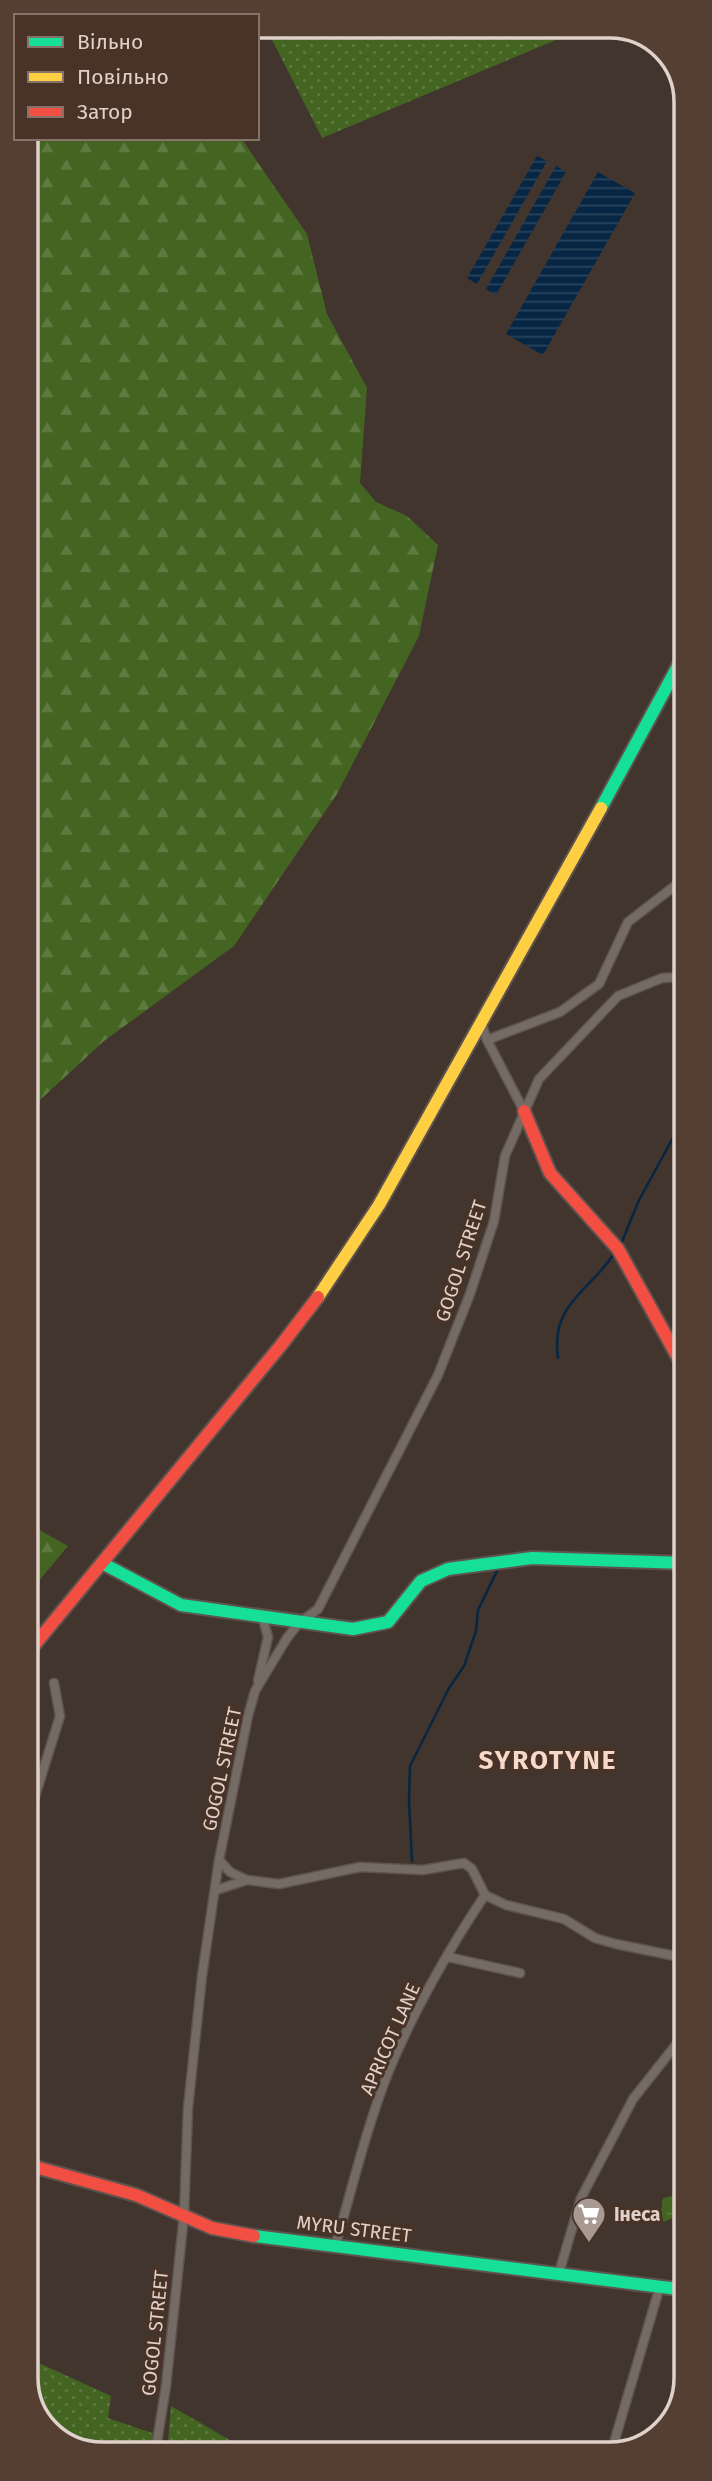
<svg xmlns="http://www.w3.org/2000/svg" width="712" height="2481" font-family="'Fira Sans',sans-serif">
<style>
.green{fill:url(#green-dots)}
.forest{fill:url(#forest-firs)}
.wetland{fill:url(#wetland-marsh)}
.water{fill:url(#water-rules)}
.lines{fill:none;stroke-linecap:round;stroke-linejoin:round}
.stream{stroke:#062643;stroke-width:2.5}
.street-casing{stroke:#5e534e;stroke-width:11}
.fast-casing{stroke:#5e534e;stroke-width:16}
.slow-casing{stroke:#5e534e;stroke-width:16}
.jam-casing{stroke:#5e534e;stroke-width:16}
.street{stroke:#746b65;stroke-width:8}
.fast{stroke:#16e098;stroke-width:12}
.slow{stroke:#ffcf43;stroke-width:12}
.jam{stroke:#f24e42;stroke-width:12}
.labels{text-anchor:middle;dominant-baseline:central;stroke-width:6;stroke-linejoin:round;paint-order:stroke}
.street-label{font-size:19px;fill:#e0d1ca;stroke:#493226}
.poi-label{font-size:19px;font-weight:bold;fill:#e0d1ca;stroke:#493226;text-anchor:start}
.district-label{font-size:26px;font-weight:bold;letter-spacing:2px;fill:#f7d9ca;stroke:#493226}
.rim{fill:none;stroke:#e0d1ca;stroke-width:3.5}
</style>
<defs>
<pattern id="green-dots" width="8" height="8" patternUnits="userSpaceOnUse" patternTransform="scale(1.75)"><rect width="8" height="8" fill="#436521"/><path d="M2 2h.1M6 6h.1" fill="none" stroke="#5e7a40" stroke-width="1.8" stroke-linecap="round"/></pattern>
<pattern id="forest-firs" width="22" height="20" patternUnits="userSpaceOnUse" patternTransform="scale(1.75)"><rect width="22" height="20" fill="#436521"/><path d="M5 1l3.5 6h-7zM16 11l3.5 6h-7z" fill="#5e7a40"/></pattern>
<pattern id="wetland-marsh" width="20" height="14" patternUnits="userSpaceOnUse" patternTransform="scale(1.75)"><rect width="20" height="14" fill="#436521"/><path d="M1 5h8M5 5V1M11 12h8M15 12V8" fill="none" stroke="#5e7a40"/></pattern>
<pattern id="water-rules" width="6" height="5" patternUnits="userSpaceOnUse" patternTransform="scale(1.75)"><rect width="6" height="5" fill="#062643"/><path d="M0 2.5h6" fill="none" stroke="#2a445d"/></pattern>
</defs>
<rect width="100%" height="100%" fill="#41352e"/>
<path class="green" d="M 265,26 L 587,27 L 322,138 Z
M 28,2358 L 111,2396 L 108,2418 L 155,2434 L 152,2454 L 93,2454 L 52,2436 L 28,2394 Z
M 171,2406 L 254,2454 L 167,2454 Z"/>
<path class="forest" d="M 26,138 L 241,138 L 307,234 L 327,314 L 367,388 L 360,483 L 376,502 L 407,516 L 438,545 L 419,636 L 337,794 L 234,946 L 104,1041 L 41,1099 L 27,1120 Z
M 27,1523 L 68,1546 L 27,1595 Z"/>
<path class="wetland" d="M 686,2193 L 686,2212 L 664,2222 L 660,2218 L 663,2198 Z"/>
<path class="water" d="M 537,156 L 547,161 L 477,284 L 467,278 Z
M 556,166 L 566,172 L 496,295 L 486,289 Z
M 598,172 L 635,193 L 543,355 L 506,334 Z
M 686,2212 L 686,2233 L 680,2233 L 675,2228 L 674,2218 Z"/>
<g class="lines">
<path class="stream" d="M 621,1244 L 639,1200 L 685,1116
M 558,1358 C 550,1303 591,1291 615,1252
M 412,1861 L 409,1801 L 410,1766 L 449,1688 L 464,1666 L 476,1631 L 478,1610 L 497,1571"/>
<defs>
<path id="street" d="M 481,1022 L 487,1040 L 524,1111
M 487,1040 L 560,1012 L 599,984 L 628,922 L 685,878
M 258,1681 L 268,1637 L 262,1616
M 27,1822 L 60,1716 L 54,1683
M 219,1860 L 230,1872 L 247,1880
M 216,1890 L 247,1880 L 279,1884 L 360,1867 L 423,1870 L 464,1863 L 472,1869 L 485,1895 L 506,1905 L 564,1919 L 595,1938 L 616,1944 L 685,1958
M 448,1957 L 520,1973
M 335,2247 C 352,2189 366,2129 388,2073 C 412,2014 450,1947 485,1895
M 559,2273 L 581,2198 L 633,2099 L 686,2032
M 611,2453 L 660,2286
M 155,2454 L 166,2386 L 184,2215 L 188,2108 L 202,1976 L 219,1860 L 248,1716 L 255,1691 L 287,1638 L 299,1623 L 318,1609 L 438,1375 L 470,1294 L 494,1221 L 505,1156 L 539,1079 L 618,996 L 662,978 L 685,977"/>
<path id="fast" d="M 601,808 L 685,653
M 102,1563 L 181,1605 L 353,1629 L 388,1622 L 421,1581 L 448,1569 L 532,1558 L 685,1563
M 254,2236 L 686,2290"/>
<path id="slow" d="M 318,1297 L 379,1205 L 601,808"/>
<path id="jam" d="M 524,1111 L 550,1173 L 618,1249 L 685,1370
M 27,1654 L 282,1344 L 318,1297
M 28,2165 L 136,2195 L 212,2228 L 254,2236"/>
</defs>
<use href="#street" class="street-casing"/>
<use href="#fast" class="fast-casing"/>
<use href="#slow" class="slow-casing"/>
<use href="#jam" class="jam-casing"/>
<use href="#street" class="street"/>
<use href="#fast" class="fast"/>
<use href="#slow" class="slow"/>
<use href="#jam" class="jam"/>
</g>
<defs>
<symbol id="supermarket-pin" viewBox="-11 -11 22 30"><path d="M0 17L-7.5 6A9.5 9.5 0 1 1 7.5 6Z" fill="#a89a93" stroke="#493226"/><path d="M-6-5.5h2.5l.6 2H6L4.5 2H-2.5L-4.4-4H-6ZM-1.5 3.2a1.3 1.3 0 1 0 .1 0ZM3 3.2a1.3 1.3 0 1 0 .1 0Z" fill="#fff"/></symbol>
</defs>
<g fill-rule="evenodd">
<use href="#supermarket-pin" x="570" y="2195" width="38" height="52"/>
</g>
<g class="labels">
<g class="street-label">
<text transform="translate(461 1261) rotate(-72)">GOGOL STREET</text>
<text transform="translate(222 1769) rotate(-78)">GOGOL STREET</text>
<text transform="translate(390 2039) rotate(-66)">APRICOT LANE</text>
<text transform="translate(354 2229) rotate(7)">MYRU STREET</text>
<text transform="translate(155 2333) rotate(-84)">GOGOL STREET</text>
</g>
<g class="poi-label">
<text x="614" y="2214">Інеса</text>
</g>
<g class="district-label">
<text x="548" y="1760">SYROTYNE</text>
</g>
</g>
<path d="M0 0H712V2481H0ZM102 38H610A64 64 0 0 1 674 102V2378A64 64 0 0 1 610 2442H102A64 64 0 0 1 38 2378V102A64 64 0 0 1 102 38Z" fill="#553f33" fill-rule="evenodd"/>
<path class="rim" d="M102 38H610A64 64 0 0 1 674 102V2378A64 64 0 0 1 610 2442H102A64 64 0 0 1 38 2378V102A64 64 0 0 1 102 38Z"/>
<rect x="14" y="14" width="245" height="126" fill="#493226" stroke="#857268" stroke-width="2"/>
<rect x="28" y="37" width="35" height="10" fill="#16e098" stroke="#857268" stroke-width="2"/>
<text x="77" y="49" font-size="21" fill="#e0d1ca">Вільно</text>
<rect x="28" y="72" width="35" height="10" fill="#ffcf43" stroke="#857268" stroke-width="2"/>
<text x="77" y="84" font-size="21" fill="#e0d1ca">Повільно</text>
<rect x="28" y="107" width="35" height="10" fill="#f24e42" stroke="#857268" stroke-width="2"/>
<text x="77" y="119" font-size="21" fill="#e0d1ca">Затор</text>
</svg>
